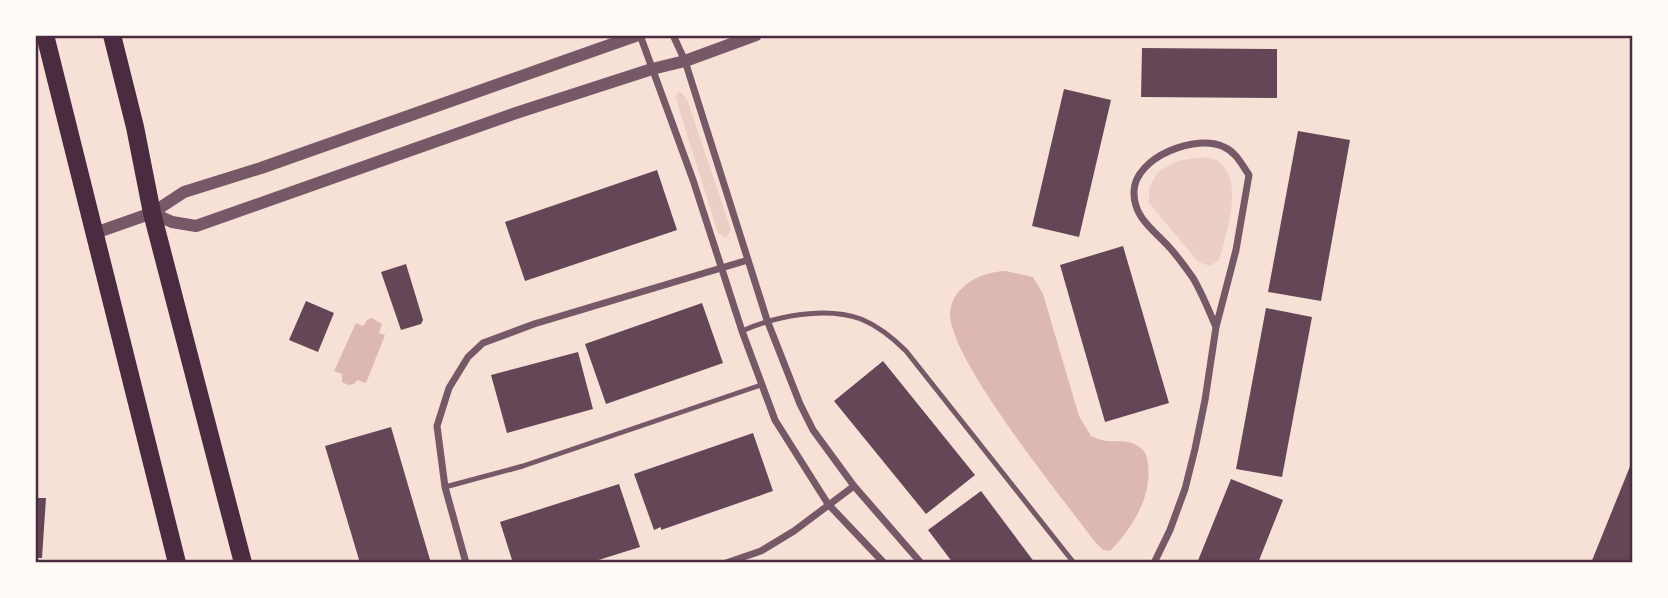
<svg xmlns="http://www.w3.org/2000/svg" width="1668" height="598" font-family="'Source Sans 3',sans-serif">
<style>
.green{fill:#ebcfc5}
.water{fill:#dcb8b0}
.building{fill:#644757}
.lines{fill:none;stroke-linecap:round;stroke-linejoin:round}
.service{stroke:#755966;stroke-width:5}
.minor{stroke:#755966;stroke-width:7}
.tertiary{stroke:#755966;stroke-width:12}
.primary{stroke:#4a2c40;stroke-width:18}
.neatline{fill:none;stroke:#4a2c40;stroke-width:2.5}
</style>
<rect width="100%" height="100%" fill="#f7e1d7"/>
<path class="green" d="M 679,91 L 687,99 L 731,230 L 726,238 L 718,233 L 679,109 L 676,96 Z
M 1202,157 C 1206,158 1214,158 1218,161 C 1245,179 1226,235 1219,260 L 1210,266 L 1198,262 L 1149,203 L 1149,187 L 1158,172 L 1177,161 Z"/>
<path class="water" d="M 1005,271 L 1033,277 L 1043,294 L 1079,416 L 1091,436 C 1096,438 1101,440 1106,441 C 1118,442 1128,439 1138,446 C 1145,450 1147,456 1148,464 C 1152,497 1133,527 1110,551 L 1103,550 L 1095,542 C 1064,500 947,357 950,312 C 953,285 982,272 1005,271 Z
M 372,318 L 382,324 L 379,333 L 385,335 L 366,383 L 357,380 L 354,384 L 348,385 L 342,382 L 342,374 L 334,371 L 356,323 L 363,326 L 367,320 Z"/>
<path class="building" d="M 1142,48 L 1277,49 L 1277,98 L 1141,97 Z
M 1064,89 L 1111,100 L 1079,237 L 1032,226 Z
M 1298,131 L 1350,140 L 1321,301 L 1268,292 Z
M 657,170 L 677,230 L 525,281 L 505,222 Z
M 1123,246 L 1169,403 L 1105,422 L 1060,265 Z
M 406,264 L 423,320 L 421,324 L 401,330 L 381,272 Z
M 306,301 L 334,313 L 318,352 L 289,340 Z
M 702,303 L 723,363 L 606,404 L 585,344 Z
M 1266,308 L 1312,317 L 1282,477 L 1236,469 Z
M 578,352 L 593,409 L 507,433 L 491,375 Z
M 883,361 L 975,475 L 926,514 L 834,401 Z
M 391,427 L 418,519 L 431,563 L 360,563 L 325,446 Z
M 753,433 L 773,491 L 661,530 L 661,527 L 654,530 L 634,474 Z
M 1633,459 L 1633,563 L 1591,563 Z
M 1231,479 L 1283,500 L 1258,563 L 1197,563 Z
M 619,484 L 640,547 L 589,563 L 513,563 L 500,522 Z
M 981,491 L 1035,563 L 953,563 L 928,530 Z
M 35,498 L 46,498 L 42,558 L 35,558 Z"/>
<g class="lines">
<path class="service" d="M 742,331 C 776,316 825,306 861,319 C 878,326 893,338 906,351 L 1074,563
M 445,487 L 523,466 L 761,385"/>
<path class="minor" d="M 640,35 L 693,180 L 742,331 L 775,420 L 828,504 L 884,563
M 673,35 L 685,61 L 767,320 L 800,404 L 813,430 L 854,486 L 921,563
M 466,563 L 445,487 L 437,426 L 449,388 L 468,357 L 483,343 L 534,324 L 748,260
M 726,563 L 761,551 L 794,531 L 854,486
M 1154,563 L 1170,530 L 1185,489 L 1195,449 L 1205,400 L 1216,327 L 1236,250 L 1249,175 C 1242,165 1236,152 1224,147 C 1197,133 1135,157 1134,191 C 1133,218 1154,230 1170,248 C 1178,257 1186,268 1193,278 C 1202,293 1209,311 1216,327"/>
<path class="tertiary" d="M 152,213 L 172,222 L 196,226 L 516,113 L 652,69 L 685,61 L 756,35
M 95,233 L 152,213 L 184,192 L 261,168 L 638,35"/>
<path class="primary" d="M 45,35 L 177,563
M 112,35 L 135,127 L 152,213 L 243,563"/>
</g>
<rect width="1668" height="598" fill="none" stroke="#fffaf5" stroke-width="74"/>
<rect x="37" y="37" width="1594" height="524" class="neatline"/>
</svg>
